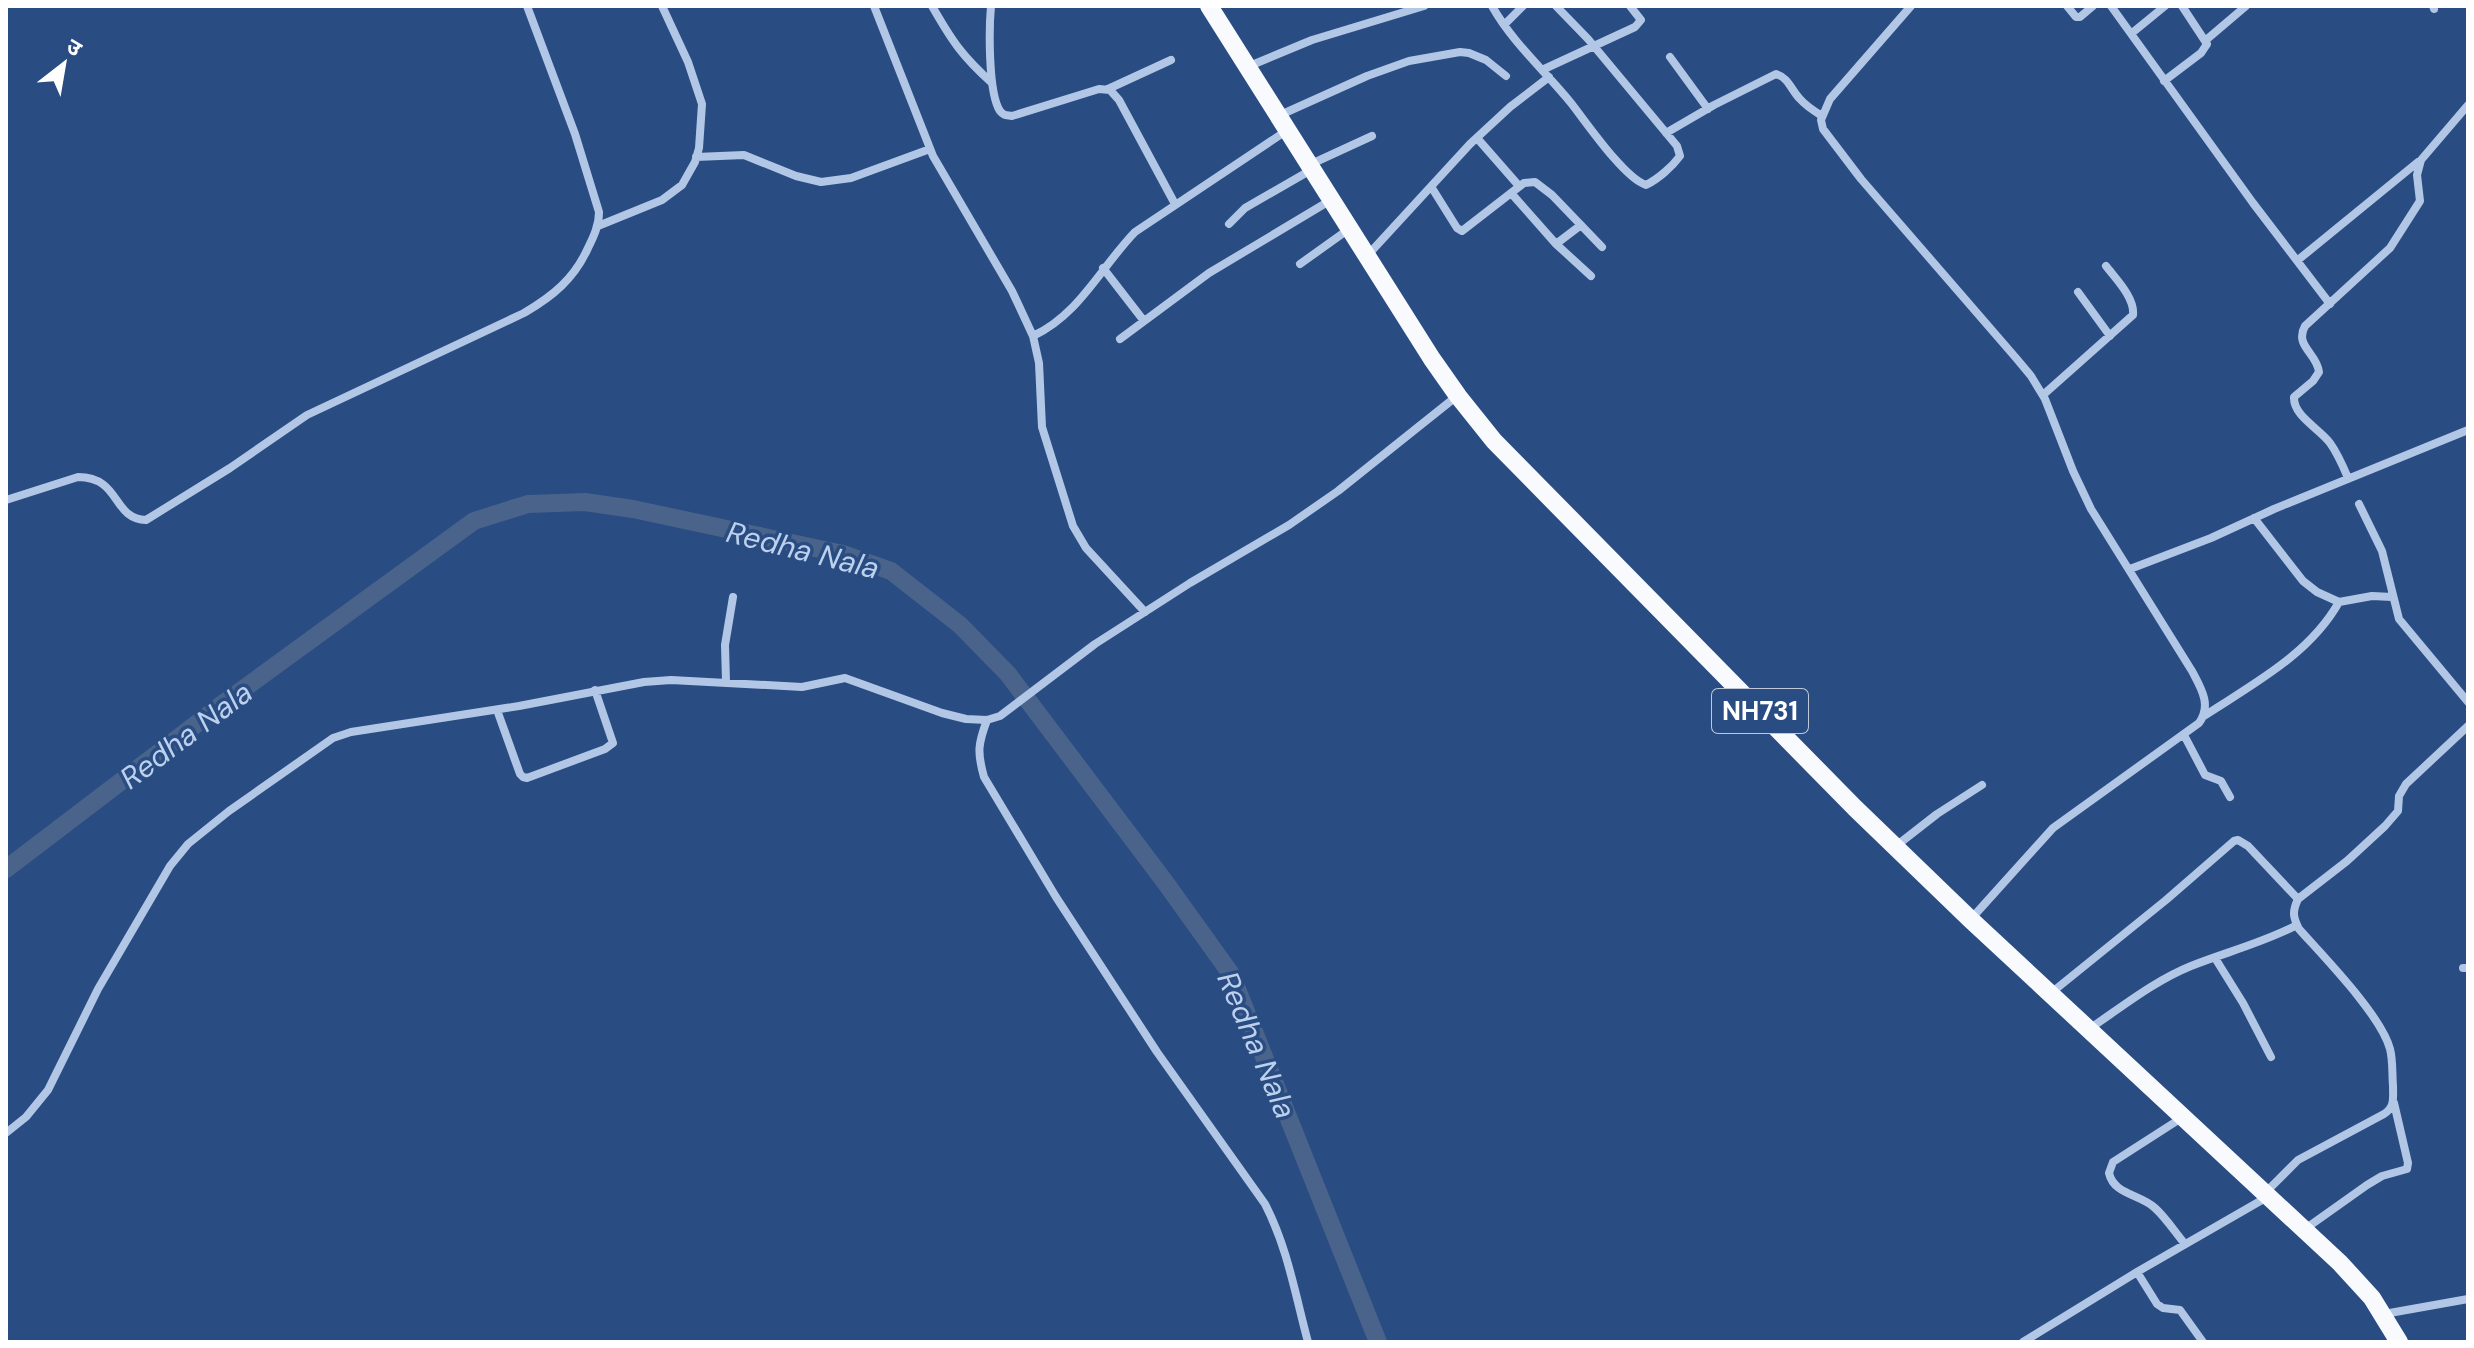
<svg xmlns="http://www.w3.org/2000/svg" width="2474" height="1348" font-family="'DM Sans','Noto Sans Devanagari',sans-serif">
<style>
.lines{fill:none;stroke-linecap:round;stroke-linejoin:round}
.river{stroke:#4a638a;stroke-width:18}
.minor{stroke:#b2c7e6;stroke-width:8}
.trunk{stroke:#f9fafe;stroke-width:18}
.labels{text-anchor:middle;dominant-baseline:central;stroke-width:7;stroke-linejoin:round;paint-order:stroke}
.shield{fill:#294c82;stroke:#bfc9da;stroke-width:2}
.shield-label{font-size:26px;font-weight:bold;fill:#fff}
.water-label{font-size:30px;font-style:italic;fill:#bdd1ee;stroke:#294c82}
</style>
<rect width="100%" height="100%" fill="#294c82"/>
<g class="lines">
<path class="river" d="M 6,869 L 220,706 L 474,521 L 528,504 L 585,502 L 633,509 L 843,554 L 891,571 L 960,625 L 1008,674 L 1165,882 L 1231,974 L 1378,1342"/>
<path class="minor" d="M 874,6 L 933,156 L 1012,291 L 1033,336 L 1039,363 L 1042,427 L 1073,526 L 1086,548 L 1145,612
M 932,6 C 952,41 962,56 992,83
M 991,6 C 989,28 988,93 1000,111 C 1004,116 1006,115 1012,116 L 1099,89 L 1110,90 L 1119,100 L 1175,204
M 1492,6 C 1512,42 1545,71 1571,103 C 1586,122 1624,178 1646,185 C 1658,179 1672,167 1680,156 L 1677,146 L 1588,39 L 1556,6
M 1911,6 L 1830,99 L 1821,120 L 1823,129 L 1861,179 L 2016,358 L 2031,376 L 2045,399 L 2073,471 L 2091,509 L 2192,671 C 2201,688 2212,705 2199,723 L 2053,828 L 1971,919
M 2067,6 L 2076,17 L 2080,17 L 2093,6
M 2111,6 L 2253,203 L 2330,304
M 2433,6 L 2434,9
M 1504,25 L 1523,6
M 2132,33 L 2165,6
M 2206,40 L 2246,6
M 1670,57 L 1708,109
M 1247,67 L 1312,40 L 1424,6
M 1542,70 L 1635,27 L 1641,20 L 1630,6
M 2164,81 L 2201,53 L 2207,44 L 2182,6
M 1108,89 L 1171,60
M 1278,116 L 1367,76 L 1409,61 L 1460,52 L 1469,53 L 1486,60 L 1506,76
M 1666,133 L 1714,105 L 1776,74 C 1789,78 1791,90 1800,99 C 1806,106 1814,111 1822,116
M 1477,138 L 1519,186
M 696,157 L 744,155 L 796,176 L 821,182 L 851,178 L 930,149
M 1309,165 L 1372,136
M 1432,188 L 1457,228 L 1462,231 L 1524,183 L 1535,182 L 1552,195 L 1602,247
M 1511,193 L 1556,244 L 1591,276
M 1229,224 L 1245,208 L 1311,170
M 598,226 L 662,200 L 682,185 L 695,162 L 699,148 L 702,104 L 688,62 L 662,6
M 1556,244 L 1581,225
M 1367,256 L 1470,144 L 1510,107 L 1549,77
M 2298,260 L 2418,162
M 1300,264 L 1349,229
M 1103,268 L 1144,321
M 2078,292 L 2110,336
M 1033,336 C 1079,315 1101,267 1135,232 L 1286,131
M 1120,339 L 1209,273 L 1331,200
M 2043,395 L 2133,315 C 2135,298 2116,279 2106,266
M 2348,478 C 2343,466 2338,454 2330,443 C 2320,429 2293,416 2294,397 L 2313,381 L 2319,372 C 2317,353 2294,346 2305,326 L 2390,248 L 2420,201 L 2417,175 L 2421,160 L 2468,105
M 6,500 L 78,477 C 121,477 112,519 146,520 L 230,468 L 307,415 L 524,313 C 553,296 574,279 588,248 C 594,236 599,225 599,212 L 575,134 L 527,6
M 2359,504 L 2382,551 L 2399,619 L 2468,702
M 2254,518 L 2303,581 L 2317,592 L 2339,602 L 2372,596 L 2392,597
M 2130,569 L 2211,538 L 2274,509 L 2468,430
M 726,682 L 725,645 L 733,597
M 497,710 L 520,774 L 523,777 L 527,778 L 605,749 L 613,743 L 595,690
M 2204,716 C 2253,684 2310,654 2339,602
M 987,720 C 978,744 977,752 984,777 L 1056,897 L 1157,1052 L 1265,1204 C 1288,1249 1295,1294 1308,1342
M 2184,735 L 2205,775 L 2221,781 L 2230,797
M 1896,846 L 1937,814 L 1982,785
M 2215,958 L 2243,1003 L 2271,1057
M 2463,968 L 2468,968
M 2051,993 L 2166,900 L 2234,841 L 2238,840 L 2248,846 L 2298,899
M 2089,1029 C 2122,1007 2154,981 2191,966 C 2226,952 2263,943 2297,925
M 2183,1117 L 2113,1162 L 2109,1173 C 2114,1195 2140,1194 2155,1208 C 2166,1218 2175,1232 2185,1244
M 6,1133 L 26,1117 L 48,1090 L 98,989 L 170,866 L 188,844 L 229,811 L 333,738 L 351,732 L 519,706 L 644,682 L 671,680 L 802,687 L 845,678 L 942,713 L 966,719 L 987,720 L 1000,716 L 1095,644 L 1190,583 L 1289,525 L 1338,491 L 1457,396
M 2266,1192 L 2298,1160 L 2384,1114 C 2395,1107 2393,1098 2393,1086 C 2392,1074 2393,1060 2390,1049 C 2381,1015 2323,956 2299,929 C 2293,917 2292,912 2298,899 L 2347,861 L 2385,826 L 2398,811 L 2399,796 L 2406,784 L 2468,726
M 2305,1229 L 2367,1185 L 2382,1176 L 2407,1169 L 2408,1163 L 2394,1103
M 2137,1272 L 2157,1304 L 2163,1308 L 2180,1310 L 2203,1342
M 2384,1314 L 2468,1299
M 2023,1342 L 2137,1272 L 2269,1196"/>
<path class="trunk" d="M 1209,6 L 1432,359 L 1458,396 L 1494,441 L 1855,808 L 1971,920 L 2340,1263 L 2372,1298 L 2399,1342"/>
</g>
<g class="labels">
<rect class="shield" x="1712" y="689" width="96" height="44" rx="6"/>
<g class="shield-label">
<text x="1760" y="711">NH731</text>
</g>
<g class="water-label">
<text transform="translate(803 550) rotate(14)">Redha Nala</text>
<text transform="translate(186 735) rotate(-37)">Redha Nala</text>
<text transform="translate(1257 1045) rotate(67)">Redha Nala</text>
</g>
</g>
<rect width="2474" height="1348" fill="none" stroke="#ffffff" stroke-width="16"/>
<g transform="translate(64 64) rotate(31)" stroke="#294c82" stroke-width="6" paint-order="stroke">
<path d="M0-6L14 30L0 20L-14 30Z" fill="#ffffff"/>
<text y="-12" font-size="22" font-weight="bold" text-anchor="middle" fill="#ffffff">उ</text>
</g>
</svg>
